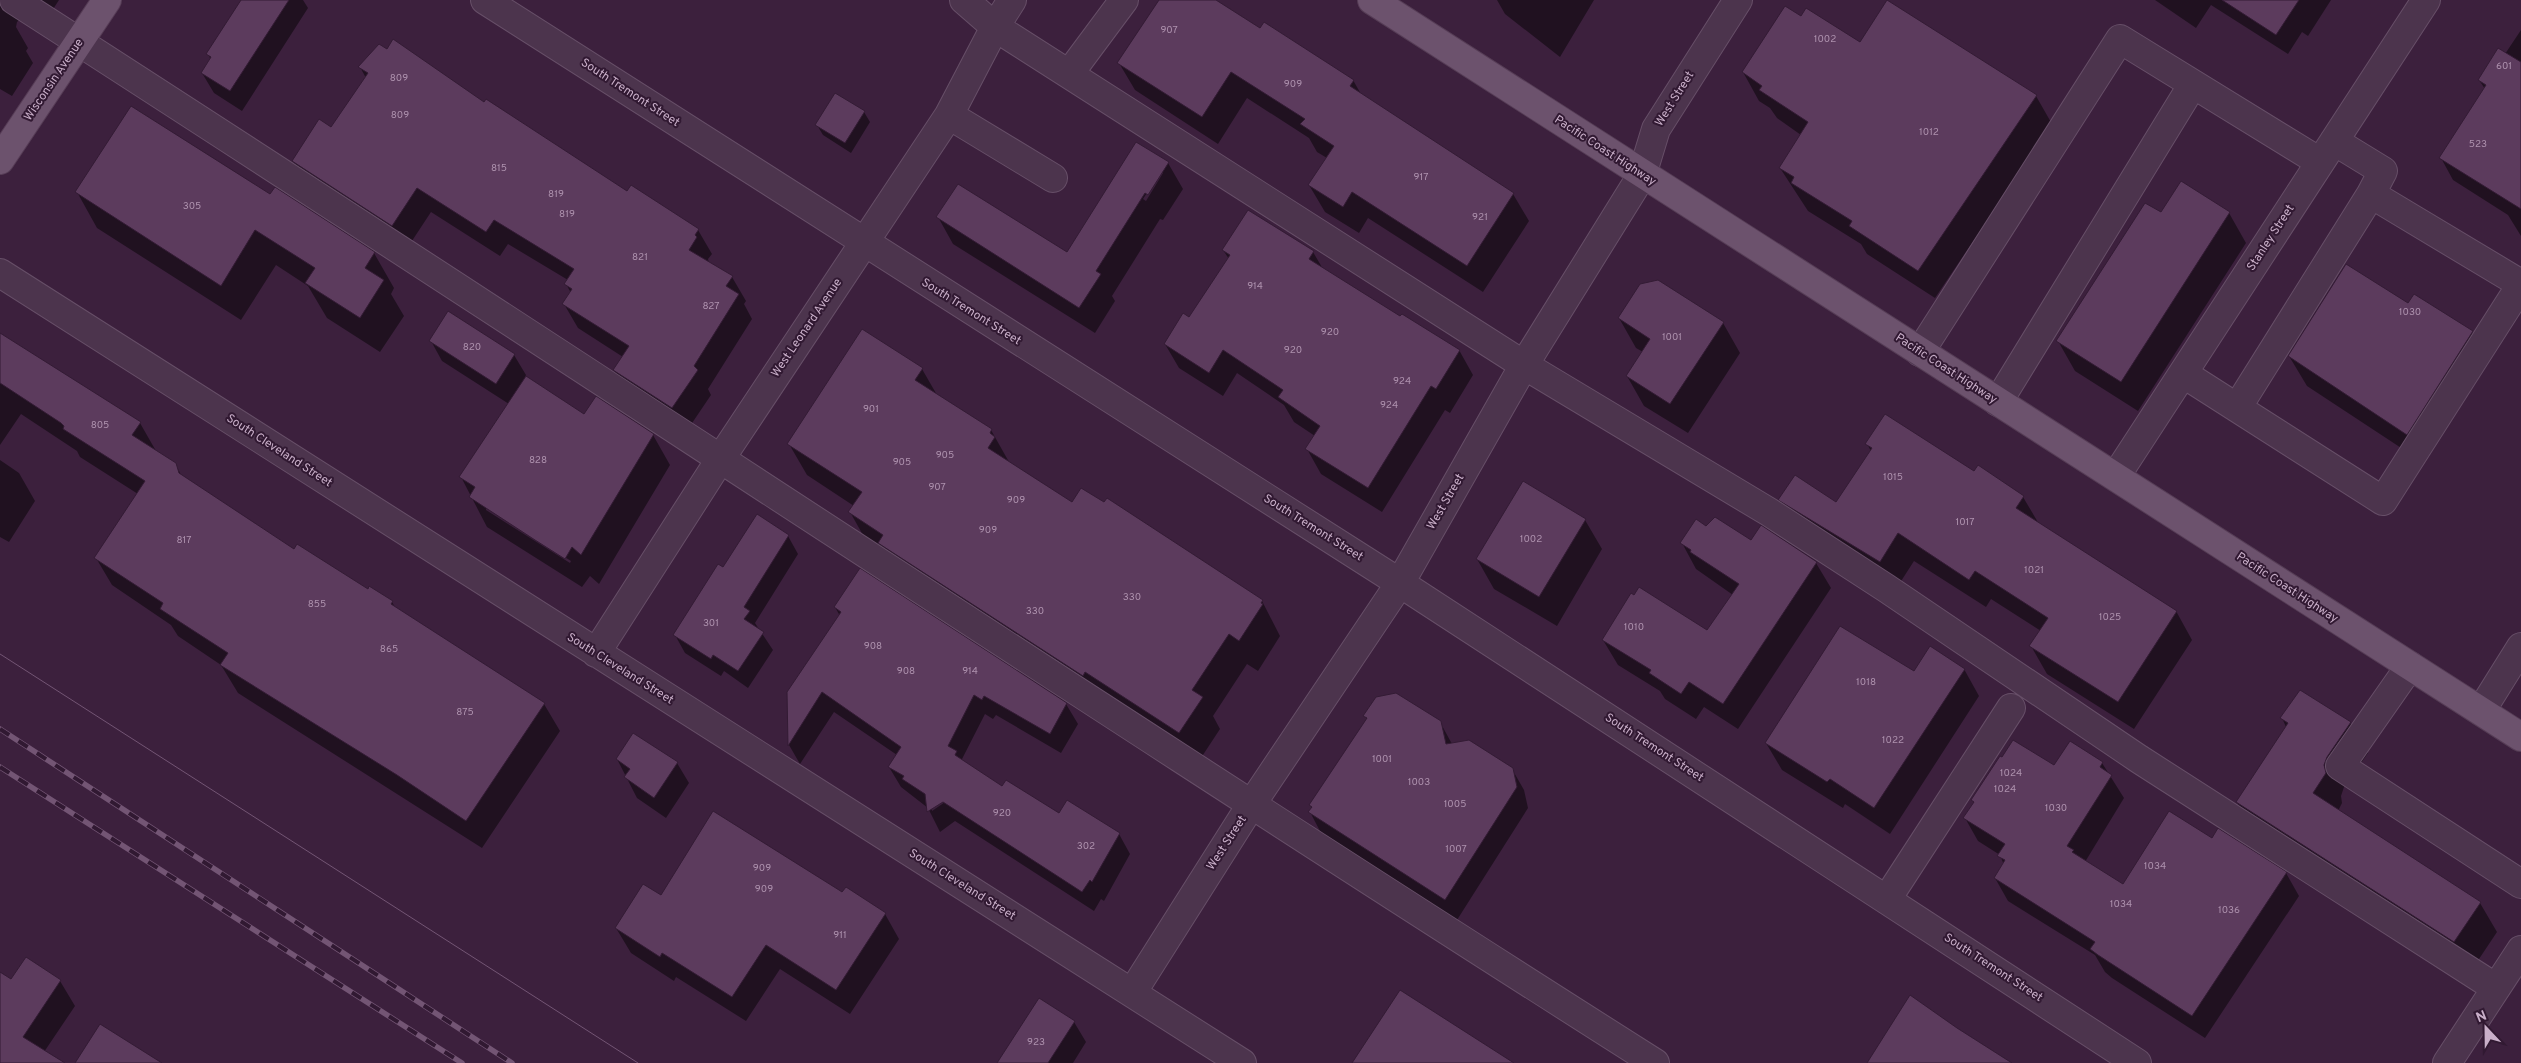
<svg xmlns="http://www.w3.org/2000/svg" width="2521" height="1063" font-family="Overpass,sans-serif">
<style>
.shadow{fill:#0007;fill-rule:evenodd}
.building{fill:#5c3b5d;stroke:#331b34}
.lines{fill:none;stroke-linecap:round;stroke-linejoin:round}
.minor-casing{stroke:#674f68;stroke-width:30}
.major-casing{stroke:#563d56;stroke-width:30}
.minor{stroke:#4c344d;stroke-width:28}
.major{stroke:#6c526d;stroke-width:28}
.tram{stroke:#735574;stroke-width:1}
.rail-casing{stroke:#735574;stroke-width:5.5}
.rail{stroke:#311932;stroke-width:4;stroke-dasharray:11;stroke-linecap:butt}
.labels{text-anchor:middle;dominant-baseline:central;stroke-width:4;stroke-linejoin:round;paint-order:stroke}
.number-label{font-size:10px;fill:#ae92ae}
.street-label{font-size:12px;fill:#c9afc9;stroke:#311932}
</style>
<rect width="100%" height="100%" fill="#3c203d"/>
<path class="shadow" d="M 0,0 L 59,0 L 46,20 L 23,16 L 17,22 L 16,27 L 28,48 L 26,51 L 33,63 L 12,96 L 0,89 Z
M 243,0 L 303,0 L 308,8 L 242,111 L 214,93 L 202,73 L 211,60 L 208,54 Z
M 1160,0 L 1214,0 L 1260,30 L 1353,80 L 1362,96 L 1513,194 L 1529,221 L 1483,292 L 1368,218 L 1359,233 L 1325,212 L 1309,185 L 1327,158 L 1317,152 L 1309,138 L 1247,98 L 1218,144 L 1135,90 L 1119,63 Z
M 1497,0 L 1594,0 L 1560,57 L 1505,14 Z
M 2155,0 L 2331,0 L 2308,36 L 2302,32 L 2288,54 L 2211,5 L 2196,28 Z
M 1801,18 L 1861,44 L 2036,96 L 2052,124 L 1935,298 L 1867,254 L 1861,244 L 1808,211 L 1780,168 L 1801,135 L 1777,118 L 1770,108 L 1759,101 L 1743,72 Z
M 2521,30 L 2521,236 L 2508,215 L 2453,180 L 2441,158 L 2485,89 L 2479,80 L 2505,54 Z
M 360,67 L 485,103 L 627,193 L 698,230 L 712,254 L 708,259 L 709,263 L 732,277 L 746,301 L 744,304 L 752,319 L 708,389 L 711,395 L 686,432 L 628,394 L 614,370 L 623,357 L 578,328 L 564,304 L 571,293 L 566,284 L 568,280 L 508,244 L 500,256 L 431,212 L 406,250 L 307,185 L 293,161 L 332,129 L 366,78 Z
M 864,112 L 870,122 L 851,153 L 823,135 L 817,125 Z
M 1168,163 L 1183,189 L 1163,220 L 1160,219 L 1112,296 L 1115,301 L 1095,333 L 953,244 L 938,217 L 1067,254 ZM 1160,173 L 1163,173 L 1146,201 L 1143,199 Z
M 77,192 L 271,196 L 374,253 L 394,288 L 391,294 L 404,316 L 380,352 L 327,318 L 308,286 L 276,265 L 241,320 L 97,228 Z
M 2229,213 L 2246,243 L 2138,411 L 2075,371 L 2058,341 L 2161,214 Z
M 1223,250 L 1313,252 L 1323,269 L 1401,318 L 1459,350 L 1473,375 L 1450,413 L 1445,410 L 1382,512 L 1321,474 L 1307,449 L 1315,436 L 1294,422 L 1284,405 L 1237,373 L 1223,396 L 1179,368 L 1165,344 L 1189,319 L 1229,259 Z
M 2408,305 L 2472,332 L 2489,362 L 2424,463 L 2307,386 L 2289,356 Z
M 1619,318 L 1723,323 L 1740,353 L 1688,433 L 1644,406 L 1627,376 L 1643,352 L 1636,348 Z
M 431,341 L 514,355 L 526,375 L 525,377 L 585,415 L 596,398 L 653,435 L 670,465 L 599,584 L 590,576 L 582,587 L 487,527 L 461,477 L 509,404 L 442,361 ZM 486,507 L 571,561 L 570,563 L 486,510 Z
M 0,342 L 140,423 L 156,451 L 175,463 L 182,477 L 294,551 L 392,602 L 396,609 L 544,704 L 560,731 L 482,848 L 238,693 L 221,665 L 178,636 L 171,625 L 112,585 L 96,558 L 138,494 L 80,457 L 77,451 L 21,414 L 0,445 Z
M 922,369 L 937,395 L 991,430 L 1009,462 L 1072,503 L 1262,601 L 1280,636 L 1258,671 L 1247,664 L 1213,716 L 1220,729 L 1197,764 L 868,544 L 850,512 L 854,506 L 807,475 L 789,444 Z
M 1867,444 L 1974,473 L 2023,497 L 2039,524 L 2176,611 L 2192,640 L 2134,729 L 2047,674 L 2031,646 L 2041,631 L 1991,599 L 1986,607 L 1914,561 L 1896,589 L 1796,528 L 1780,500 L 1836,504 L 1871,451 Z
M 0,460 L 19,473 L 35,501 L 9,542 L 0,537 Z
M 1585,520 L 1602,549 L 1557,626 L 1494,589 L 1477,559 Z
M 1707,527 L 1751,542 L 1761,527 L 1816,563 L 1831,588 L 1738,729 L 1704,707 L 1696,719 L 1665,699 L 1660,691 L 1618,665 L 1603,640 L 1707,632 L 1733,595 L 1696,569 L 1682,543 Z
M 788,536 L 798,554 L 755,623 L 773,650 L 748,688 L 724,671 L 721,676 L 685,653 L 675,635 L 723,569 Z
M 860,570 L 1066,704 L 1078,724 L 1061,753 L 996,715 L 993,719 L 985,714 L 961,761 L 1003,788 L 1059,815 L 1119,834 L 1130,854 L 1104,901 L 1101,899 L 1094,911 L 955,821 L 940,832 L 928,808 L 901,787 L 889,767 L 897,755 L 834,712 L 800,764 L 789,745 L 788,693 L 840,616 L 835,607 ZM 947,798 L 948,800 L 932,811 L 932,808 Z
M 1964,669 L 1979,696 L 1890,834 L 1845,804 L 1843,808 L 1782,770 L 1766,743 L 1914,673 Z
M 2300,692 L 2350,723 L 2368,753 L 2344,787 L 2341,796 L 2342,803 L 2338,811 L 2480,903 L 2497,932 L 2471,971 L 2254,832 L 2237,802 L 2286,727 L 2282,718 Z
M 1365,716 L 1440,722 L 1452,744 L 1512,769 L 1524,790 L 1528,808 L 1457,920 L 1321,833 L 1310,812 L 1312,808 L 1311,805 L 1367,719 Z
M 617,759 L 677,763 L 689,783 L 666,818 L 637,798 Z
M 2102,763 L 2124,798 L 2085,862 L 2123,886 L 2213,840 L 2286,873 L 2299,896 L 2205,1038 L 2112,978 L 2105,972 L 2095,955 L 2008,901 L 1995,878 L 2004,865 L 2000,855 L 1978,841 L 1965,818 L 1974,803 L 1973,800 L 2054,767 Z
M 842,893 L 885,914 L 899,939 L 850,1014 L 780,969 L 746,1021 L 676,977 L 674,981 L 631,953 L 616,928 L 661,896 Z
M 0,974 L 11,981 L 60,981 L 75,1006 L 42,1055 L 46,1063 L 0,1063 Z
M 1074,1022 L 1086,1042 L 1073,1063 L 998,1063 Z"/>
<path class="building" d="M 241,0 L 289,0 L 230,91 L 201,73 L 211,57 L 206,54 Z
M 1159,0 L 1216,0 L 1260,28 L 1264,22 L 1354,80 L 1350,86 L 1514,193 L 1467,266 L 1352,192 L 1343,207 L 1308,185 L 1334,146 L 1300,124 L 1305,119 L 1231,72 L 1202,117 L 1117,63 Z
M 1887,0 L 2037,95 L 1918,271 L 1849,226 L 1852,221 L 1791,183 L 1794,177 L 1779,168 L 1808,122 L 1759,90 L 1762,86 L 1742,72 L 1785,6 L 1801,16 L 1806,8 L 1860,42 Z
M 2222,0 L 2299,0 L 2276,35 Z
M 393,39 L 484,102 L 486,99 L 627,191 L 631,185 L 699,229 L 695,235 L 697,237 L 689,250 L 733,276 L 726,286 L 739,294 L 694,366 L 698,370 L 672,408 L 613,370 L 629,346 L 562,304 L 572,289 L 564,284 L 574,269 L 494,220 L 486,232 L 417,188 L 392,226 L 292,161 L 319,119 L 331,127 L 368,73 L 358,67 L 379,44 L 387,49 Z
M 2498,48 L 2521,62 L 2521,209 L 2439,158 L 2486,85 L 2478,80 Z
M 835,93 L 865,111 L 845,143 L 815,125 Z
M 131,106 L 270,194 L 275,187 L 375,252 L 365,268 L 384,280 L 360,318 L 305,283 L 315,268 L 255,230 L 221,286 L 75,192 Z
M 1136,142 L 1169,162 L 1148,195 L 1145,193 L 1096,271 L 1101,274 L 1079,308 L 936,217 L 958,184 L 1067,252 Z
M 2181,181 L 2230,212 L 2121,382 L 2056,341 L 2145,203 L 2161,212 Z
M 1248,210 L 1314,251 L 1309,259 L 1400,316 L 1402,314 L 1460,350 L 1436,389 L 1431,386 L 1368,488 L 1305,449 L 1320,426 L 1278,397 L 1283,390 L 1223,350 L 1209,373 L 1164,344 L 1183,313 L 1189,317 L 1230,255 L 1222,250 Z
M 2346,264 L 2408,303 L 2414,294 L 2473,331 L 2407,435 L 2288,356 Z
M 1658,280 L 1724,322 L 1670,404 L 1626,376 L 1650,339 L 1618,318 L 1640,284 Z
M 448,311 L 515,354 L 496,384 L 429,341 Z
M 862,329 L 923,368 L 915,380 L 992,429 L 990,433 L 995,437 L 988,448 L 1072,502 L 1081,488 L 1104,502 L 1107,498 L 1263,600 L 1261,603 L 1263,604 L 1239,641 L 1229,634 L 1196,684 L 1192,690 L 1203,697 L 1179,733 L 1085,672 L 1083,676 L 878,543 L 883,535 L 848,512 L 862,492 L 787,444 Z
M 0,333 L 141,422 L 132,435 L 176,463 L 179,473 L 294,549 L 297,544 L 368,589 L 369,586 L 393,601 L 391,604 L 545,703 L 466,821 L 397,775 L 220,665 L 228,653 L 160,609 L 163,603 L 94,558 L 145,481 L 63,429 L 64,426 L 61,423 L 0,383 Z
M 526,376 L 584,414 L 596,396 L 654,434 L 581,555 L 572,547 L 565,559 L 535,540 L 469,497 L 475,487 L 459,477 Z
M 1885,414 L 1974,471 L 1978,465 L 2024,496 L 2016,508 L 2177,611 L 2118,702 L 2029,646 L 2048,618 L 1975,571 L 1969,580 L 1898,533 L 1880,562 L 1778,500 L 1795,475 L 1836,502 L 1872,448 L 1865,444 Z
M 1523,481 L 1586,519 L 1539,597 L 1476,559 Z
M 757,514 L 789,535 L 744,607 L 750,611 L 744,619 L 764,632 L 738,671 L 713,655 L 711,659 L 673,635 L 718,564 L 723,567 Z
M 1715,517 L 1751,540 L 1761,525 L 1817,562 L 1723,704 L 1689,682 L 1681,694 L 1649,673 L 1651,670 L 1602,640 L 1631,593 L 1634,595 L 1639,587 L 1707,630 L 1739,584 L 1690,552 L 1691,550 L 1680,543 L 1696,519 L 1706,526 Z
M 860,568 L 1067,703 L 1050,734 L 984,696 L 982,700 L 974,695 L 948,746 L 957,751 L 955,755 L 1002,786 L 1006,780 L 1059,813 L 1067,800 L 1120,833 L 1092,882 L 1090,880 L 1082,892 L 943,802 L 927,812 L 925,794 L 902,779 L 904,776 L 888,767 L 901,747 L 822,692 L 788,746 L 787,692 L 841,612 L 834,607 Z
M 1840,626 L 1914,671 L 1930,646 L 1965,669 L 1874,808 L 1830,779 L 1827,782 L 1765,743 Z
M 2300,690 L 2351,722 L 2327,757 L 2324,765 L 2326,773 L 2313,793 L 2481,902 L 2454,942 L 2236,802 L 2288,723 L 2280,718 Z
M 1396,693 L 1441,721 L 1446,744 L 1469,740 L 1513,768 L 1517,787 L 1445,900 L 1308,812 L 1312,807 L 1309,805 L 1367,718 L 1363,716 L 1376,697 Z
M 633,733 L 678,762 L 654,798 L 624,777 L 630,769 L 616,759 Z
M 2013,740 L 2054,765 L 2070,741 L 2103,762 L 2100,767 L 2112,775 L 2067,846 L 2074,850 L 2072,852 L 2123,884 L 2169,811 L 2212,838 L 2218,828 L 2287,872 L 2192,1016 L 2098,955 L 2090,949 L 2095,942 L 1994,878 L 2005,860 L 1997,856 L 2005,844 L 1963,818 L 1974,802 L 1971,800 L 2000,756 L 2002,757 Z
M 713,811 L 839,890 L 842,892 L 846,887 L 886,913 L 836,990 L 766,945 L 732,997 L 662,953 L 660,957 L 615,928 L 643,884 L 661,895 Z
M 26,957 L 61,980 L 23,1037 L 65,1063 L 0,1063 L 0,972 L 11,979 Z
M 1400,990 L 1514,1063 L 1352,1063 Z
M 1910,995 L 1957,1028 L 2012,1063 L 1867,1063 Z
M 1039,998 L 1075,1021 L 1048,1063 L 997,1063 Z
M 100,1024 L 162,1063 L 75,1063 Z"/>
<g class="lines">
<defs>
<path id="minor" d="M 14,0 C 563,353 1105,714 1655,1063
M 485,0 L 1400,583 L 2137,1063
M 964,0 L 995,27 L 1524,365 L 1769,512 L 1886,588 L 2139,759 L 2496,988
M 1069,74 L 1124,0
M 949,115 L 1053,178
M 2334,141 L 2383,171 L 2371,194
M 0,273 L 1242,1063
M 1920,352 L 2120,39 L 2320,162
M 2184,374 L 2383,501 L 2521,285
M 1998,402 L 2193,84
M 2237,408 L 2371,194 L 2521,284
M 2116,476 L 2426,0
M 596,653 L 721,458 L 949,115 L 995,27 L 1012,0
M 2410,666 L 2340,766 L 2521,884
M 2481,711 L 2521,647
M 1887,899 L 2011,708
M 1132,993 L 1251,805 L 1400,583 L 1524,365 L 1642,175 L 1656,129 L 1738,0
M 2447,1063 L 2521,950"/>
<path id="major" d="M 1372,0 L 2521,737
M 0,160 L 107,0"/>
</defs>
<use href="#minor" class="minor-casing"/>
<use href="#major" class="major-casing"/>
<use href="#minor" class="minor"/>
<use href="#major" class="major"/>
<path class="tram" d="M 0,654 L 638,1063"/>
<defs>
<path id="rail" d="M 0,729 L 512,1063
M 0,767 L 462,1063"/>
</defs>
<use href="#rail" class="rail-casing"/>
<use href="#rail" class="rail"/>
</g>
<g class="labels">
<g class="number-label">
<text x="1169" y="30">907</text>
<text x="1825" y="39">1002</text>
<text x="2504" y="66">601</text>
<text x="399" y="78">809</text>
<text x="1293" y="84">909</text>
<text x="400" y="115">809</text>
<text x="1929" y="132">1012</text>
<text x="2478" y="144">523</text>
<text x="499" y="168">815</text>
<text x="1421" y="177">917</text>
<text x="556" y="194">819</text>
<text x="192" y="206">305</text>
<text x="567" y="214">819</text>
<text x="1480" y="217">921</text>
<text x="640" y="257">821</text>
<text x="1255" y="286">914</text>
<text x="711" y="306">827</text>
<text x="2410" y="312">1030</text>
<text x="1330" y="332">920</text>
<text x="1672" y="337">1001</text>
<text x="472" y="347">820</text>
<text x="1293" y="350">920</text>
<text x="1402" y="381">924</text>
<text x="1389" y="405">924</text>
<text x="871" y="409">901</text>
<text x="100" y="425">805</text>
<text x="945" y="455">905</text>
<text x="538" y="460">828</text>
<text x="902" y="462">905</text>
<text x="1893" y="477">1015</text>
<text x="937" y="487">907</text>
<text x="1016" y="500">909</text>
<text x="1965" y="522">1017</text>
<text x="988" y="530">909</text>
<text x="1531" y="539">1002</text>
<text x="184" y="540">817</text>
<text x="2034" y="570">1021</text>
<text x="1132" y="597">330</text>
<text x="317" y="604">855</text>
<text x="1035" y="611">330</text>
<text x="2110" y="617">1025</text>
<text x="711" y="623">301</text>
<text x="1634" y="627">1010</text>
<text x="873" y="646">908</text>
<text x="389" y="649">865</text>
<text x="906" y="671">908</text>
<text x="970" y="671">914</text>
<text x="1866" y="682">1018</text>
<text x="465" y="712">875</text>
<text x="1893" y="740">1022</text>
<text x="1382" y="759">1001</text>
<text x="2011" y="773">1024</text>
<text x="1419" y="782">1003</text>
<text x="2005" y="789">1024</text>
<text x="1455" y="804">1005</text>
<text x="2056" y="808">1030</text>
<text x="1002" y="813">920</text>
<text x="1086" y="846">302</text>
<text x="1456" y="849">1007</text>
<text x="2155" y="866">1034</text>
<text x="762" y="868">909</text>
<text x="764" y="889">909</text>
<text x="2121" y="904">1034</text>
<text x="2229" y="910">1036</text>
<text x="840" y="935">911</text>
<text x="1036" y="1042">923</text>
</g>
<g class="street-label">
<text transform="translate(54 80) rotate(-56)">Wisconsin Avenue</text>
<text transform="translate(630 93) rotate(33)">South Tremont Street</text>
<text transform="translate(1675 99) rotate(-58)">West Street</text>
<text transform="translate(1605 151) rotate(33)">Pacific Coast Highway</text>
<text transform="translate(2271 238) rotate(-57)">Stanley Street</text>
<text transform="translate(971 312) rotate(32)">South Tremont Street</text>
<text transform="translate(807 328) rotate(-56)">West Leonard Avenue</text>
<text transform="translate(1946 369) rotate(33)">Pacific Coast Highway</text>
<text transform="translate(279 451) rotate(33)">South Cleveland Street</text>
<text transform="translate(1446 502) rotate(-60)">West Street</text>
<text transform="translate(1313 528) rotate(32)">South Tremont Street</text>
<text transform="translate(2287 588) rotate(33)">Pacific Coast Highway</text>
<text transform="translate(620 669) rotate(32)">South Cleveland Street</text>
<text transform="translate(1654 748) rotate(33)">South Tremont Street</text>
<text transform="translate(1227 843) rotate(-57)">West Street</text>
<text transform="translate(962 885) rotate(32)">South Cleveland Street</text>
<text transform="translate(1993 968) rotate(33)">South Tremont Street</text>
</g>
</g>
<g transform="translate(2486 1028) rotate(338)" stroke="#311932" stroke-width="4" paint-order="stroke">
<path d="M0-4L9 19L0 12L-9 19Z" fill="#c9afc9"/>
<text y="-8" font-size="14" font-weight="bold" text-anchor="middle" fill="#c9afc9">N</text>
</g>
</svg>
